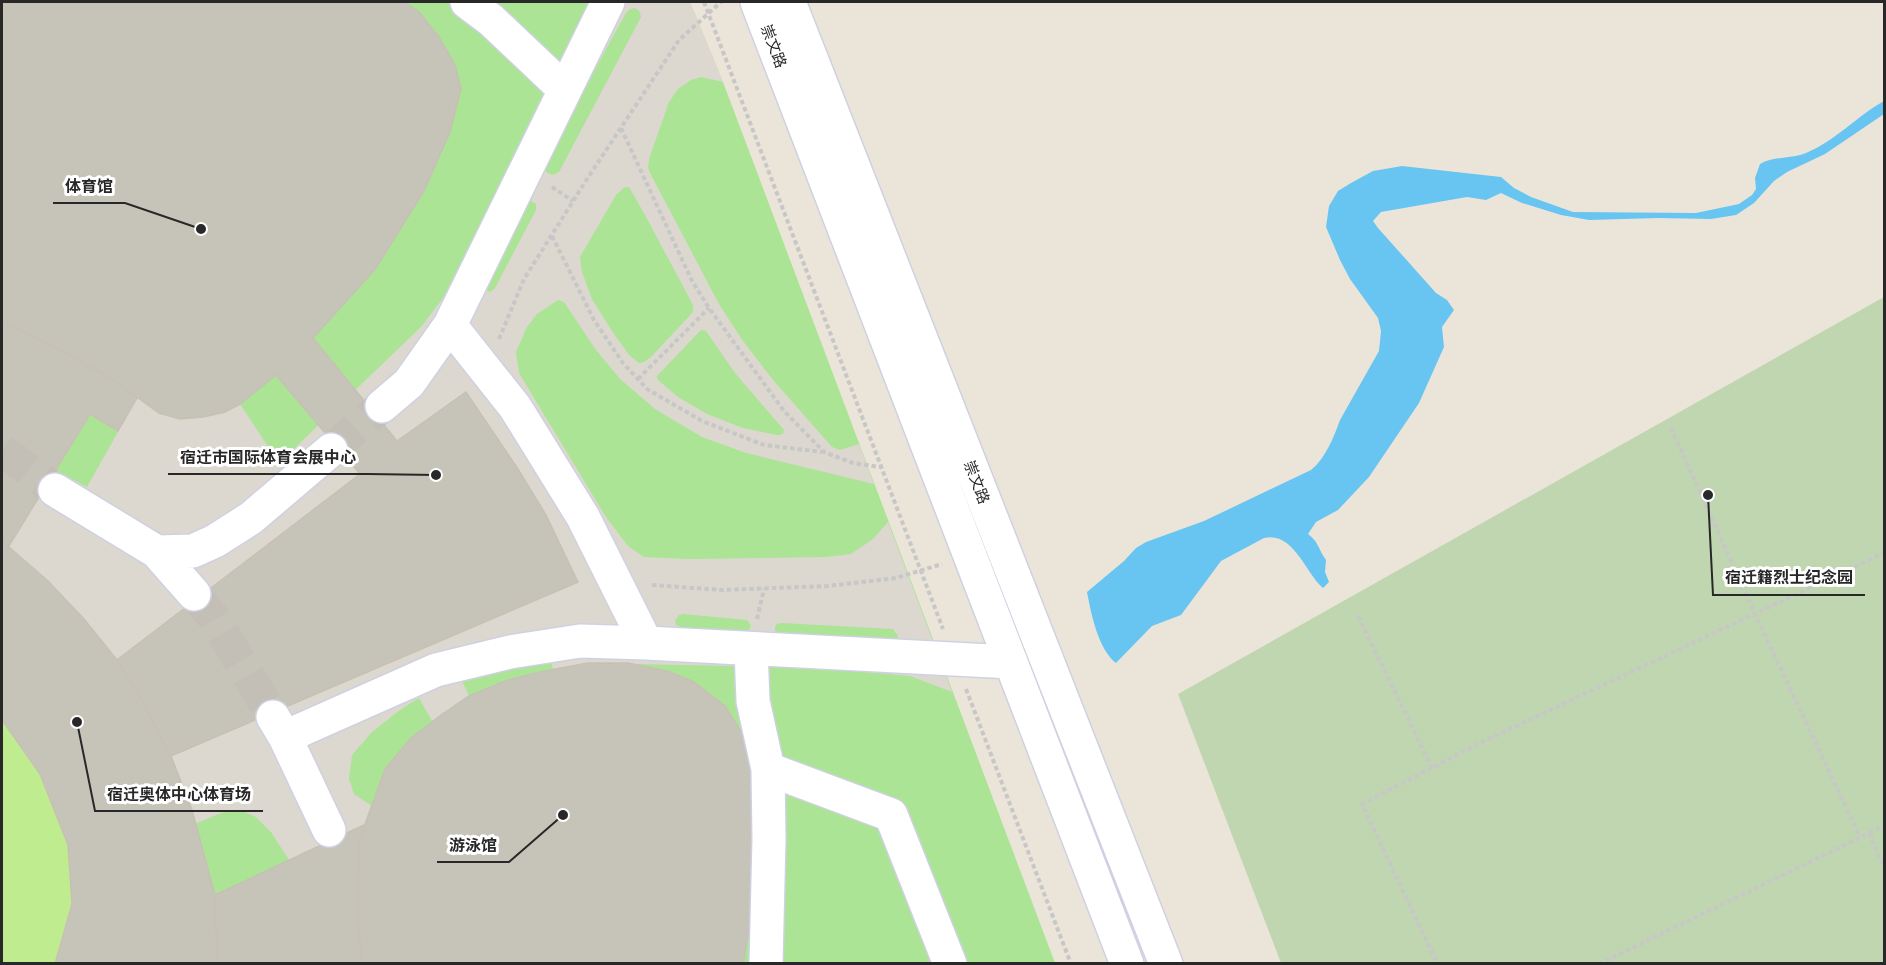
<svg xmlns="http://www.w3.org/2000/svg" width="1886" height="965" font-family="'PT Sans Narrow','Noto Sans SC',sans-serif">
<style>
.green{fill:#aae494}
.cemetery{fill:#c0d6b0}
.pitch{fill:#bfec8f}
.plaza{fill:#dcd8d0;fill-rule:evenodd}
.water{fill:#68c5f2}
.building{fill:#c6c3b8;stroke:#c7c1b3;stroke-width:1.5}
.lines{fill:none;stroke-linecap:round;stroke-linejoin:round}
.minor-tunnel{stroke:#c4bfb6;stroke-width:33;stroke-dasharray:33 16;stroke-linecap:butt}
.minor-casing{stroke:#cfd1e2;stroke-width:36}
.path{stroke:#c7c7c7;stroke-width:4;stroke-dasharray:4.5 3;stroke-linecap:butt}
.minor{stroke:#fff;stroke-width:33}
.labels{text-anchor:middle;dominant-baseline:central;stroke-width:6;stroke-linejoin:round;paint-order:stroke}
.street-label{font-size:15px;fill:#282828;stroke:#fff}
.leader{fill:none;stroke:#282828;stroke-width:2}
.callout-dot{fill:#282828;stroke:#fff;stroke-width:2}
.callout-label{font-size:16px;text-anchor:middle;font-weight:bold;fill:#282828;stroke:#fff;stroke-width:6;stroke-linejoin:round;paint-order:stroke}
</style>
<rect width="100%" height="100%" fill="#ebe5d9"/>
<path class="green" d="M 2,2 L 690,2 L 723,82 L 1055,963 L 2,964 Z"/>
<path class="cemetery" d="M 1884,297 L 1884,963 L 1281,963 L 1178,694 Z"/>
<path class="pitch" d="M 2,541 L 48,581 L 84,619 L 117,660 L 171,756 L 192,810 L 215,895 L 217,963 L 2,963 Z"/>
<path class="plaza" d="M 592,2 L 690,2 L 723,82 L 701,77 L 691,80 L 678,89 L 669,102 L 650,156 L 648,166 L 649,171 L 719,304 L 743,341 L 773,380 L 832,447 L 840,450 L 859,444 L 874,484 L 746,453 L 702,437 L 655,409 L 620,379 L 596,350 L 564,302 L 558,300 L 537,314 L 527,327 L 516,352 L 519,373 L 606,517 L 628,546 L 644,557 L 688,559 L 826,557 L 851,554 L 873,539 L 888,522 L 952,692 L 910,676 L 821,668 L 588,663 L 553,669 L 550,658 L 506,667 L 462,681 L 469,696 L 432,721 L 419,698 L 400,710 L 372,732 L 352,755 L 349,779 L 354,794 L 372,806 L 366,824 L 289,860 L 271,832 L 256,817 L 240,810 L 221,813 L 195,824 L 171,756 L 117,660 L 84,619 L 48,581 L 9,546 L 55,470 L 87,487 L 137,398 L 159,413 L 180,419 L 203,417 L 225,412 L 240,404 L 279,463 L 421,327 L 443,298 L 554,80 ZM 635,8 L 640,12 L 641,17 L 559,172 L 553,175 L 547,173 L 544,168 L 544,162 L 626,13 L 630,9 ZM 625,187 L 629,187 L 645,215 L 693,305 L 693,312 L 651,357 L 644,362 L 639,363 L 629,355 L 612,331 L 592,299 L 582,272 L 580,257 L 616,195 ZM 530,200 L 536,204 L 536,210 L 495,288 L 490,292 L 485,289 L 527,201 ZM 701,330 L 706,331 L 735,373 L 784,430 L 783,434 L 777,435 L 743,428 L 707,414 L 678,397 L 658,380 L 657,376 ZM 683,614 L 747,620 L 751,626 L 747,633 L 687,630 L 676,625 L 675,621 L 679,615 ZM 782,623 L 893,629 L 898,636 L 898,640 L 779,636 L 775,631 L 775,627 L 777,624 Z"/>
<path class="water" d="M 1884,101 L 1884,114 L 1825,154 L 1787,172 L 1774,181 L 1754,203 L 1736,215 L 1711,219 L 1658,218 L 1589,220 L 1561,215 L 1522,203 L 1501,193 L 1486,200 L 1467,197 L 1381,212 L 1373,221 L 1378,228 L 1436,293 L 1447,300 L 1454,310 L 1442,327 L 1444,347 L 1419,403 L 1369,477 L 1338,510 L 1316,522 L 1308,534 C 1319,542 1318,549 1326,560 L 1325,572 L 1329,582 L 1323,588 C 1305,572 1293,531 1264,538 L 1221,561 L 1181,615 L 1152,626 L 1116,663 C 1098,649 1091,613 1087,592 L 1124,561 L 1136,548 L 1146,542 L 1204,521 L 1311,470 C 1325,459 1334,437 1340,420 L 1379,351 L 1381,331 L 1378,318 L 1350,279 L 1340,260 L 1326,227 L 1329,206 L 1338,191 L 1351,183 L 1373,171 L 1402,166 L 1501,177 L 1514,188 L 1531,197 L 1573,212 L 1696,213 L 1739,204 L 1752,195 L 1756,189 L 1755,178 L 1760,164 C 1774,156 1791,159 1806,153 C 1835,141 1857,116 1884,101 Z"/>
<path class="building" d="M 2,2 L 405,2 L 419,12 L 439,37 L 455,65 L 461,89 L 450,132 L 424,191 L 376,268 L 313,338 L 276,375 L 240,404 L 225,412 L 203,417 L 180,419 L 159,413 L 112,379 L 60,350 L 2,322 Z
M 2,322 L 60,350 L 112,379 L 137,398 L 118,431 L 90,414 L 9,546 L 2,541 Z
M 313,338 L 397,441 L 466,392 L 518,469 L 546,515 L 578,582 L 171,756 L 135,688 L 117,660 L 360,474 L 276,375 Z
M 2,541 L 48,581 L 84,619 L 117,660 L 135,688 L 171,756 L 192,810 L 215,895 L 217,964 L 55,964 L 72,904 L 68,845 L 40,774 L 2,720 Z
M 588,663 L 628,663 L 667,671 L 694,682 L 725,706 L 743,735 L 758,784 L 752,912 L 743,964 L 362,964 L 358,918 L 359,841 L 385,769 L 411,738 L 441,715 L 469,696 L 508,680 L 540,672 Z
M 366,824 L 359,841 L 358,918 L 362,964 L 217,964 L 215,895 Z"/>
<g class="lines">
<path class="minor-tunnel" d="M 2,450 L 55,490
M 331,450 L 382,406
M 194,594 L 214,618 L 273,717"/>
<defs>
<path id="minor" d="M 467,2 L 491,20 L 565,90
M 608,2 L 450,325 L 515,407 L 583,517 L 646,643 L 1011,662
M 757,2 L 1127,964
M 789,2 L 1166,964
M 382,406 L 409,383 L 450,325
M 55,490 L 157,552 L 193,551 L 215,541 L 251,518 L 331,450
M 157,552 L 194,594
M 751,649 L 753,701 L 768,769 L 769,839 L 766,964
M 273,717 L 285,737 L 329,830
M 285,737 L 436,670 L 510,652 L 580,641 L 646,643
M 768,769 L 891,815 L 950,964"/>
</defs>
<use href="#minor" class="minor-casing"/>
<path class="path" d="M 704,2 L 943,629
M 621,128 L 692,281 L 709,308 L 784,411 L 824,452 L 853,463 L 880,467
M 552,187 L 573,201
M 552,236 L 594,320 L 623,363 L 647,389 L 702,421 L 764,445 L 823,452
M 499,339 L 524,279 L 587,179 L 679,40 L 721,2
M 638,379 L 709,308
M 1671,428 L 1755,614 L 1860,837
M 652,585 L 722,590 L 828,586 L 896,578 L 942,564
M 1358,616 L 1432,768
M 757,619 L 764,589
M 966,689 L 1071,964
M 1869,833 L 1884,867
M 1436,961 L 1362,804 L 1480,743 L 1884,553
M 1599,964 L 1884,826"/>
<use href="#minor" class="minor"/>
</g>
<g class="labels">
<g class="street-label">
<text transform="translate(774 46) rotate(69)">崇文路</text>
<text transform="translate(977 482) rotate(69)">崇文路</text>
</g>
</g>
<path class="leader" d="M201 229L125 203H53M436 475L368 474H168M1708 495L1713 595H1865M77 722L95 811H263M563 815L509 862H437"/>
<g class="callout-dot">
<circle cx="201" cy="229" r="6"/>
<circle cx="436" cy="475" r="6"/>
<circle cx="1708" cy="495" r="6"/>
<circle cx="77" cy="722" r="6"/>
<circle cx="563" cy="815" r="6"/>
</g>
<g class="callout-label">
<text x="89" y="192">体育馆</text>
<text x="268" y="463">宿迁市国际体育会展中心</text>
<text x="1789" y="583">宿迁籍烈士纪念园</text>
<text x="179" y="800">宿迁奥体中心体育场</text>
<text x="473" y="851">游泳馆</text>
</g>
<rect width="1886" height="965" fill="none" stroke="#282828" stroke-width="6"/>
</svg>
